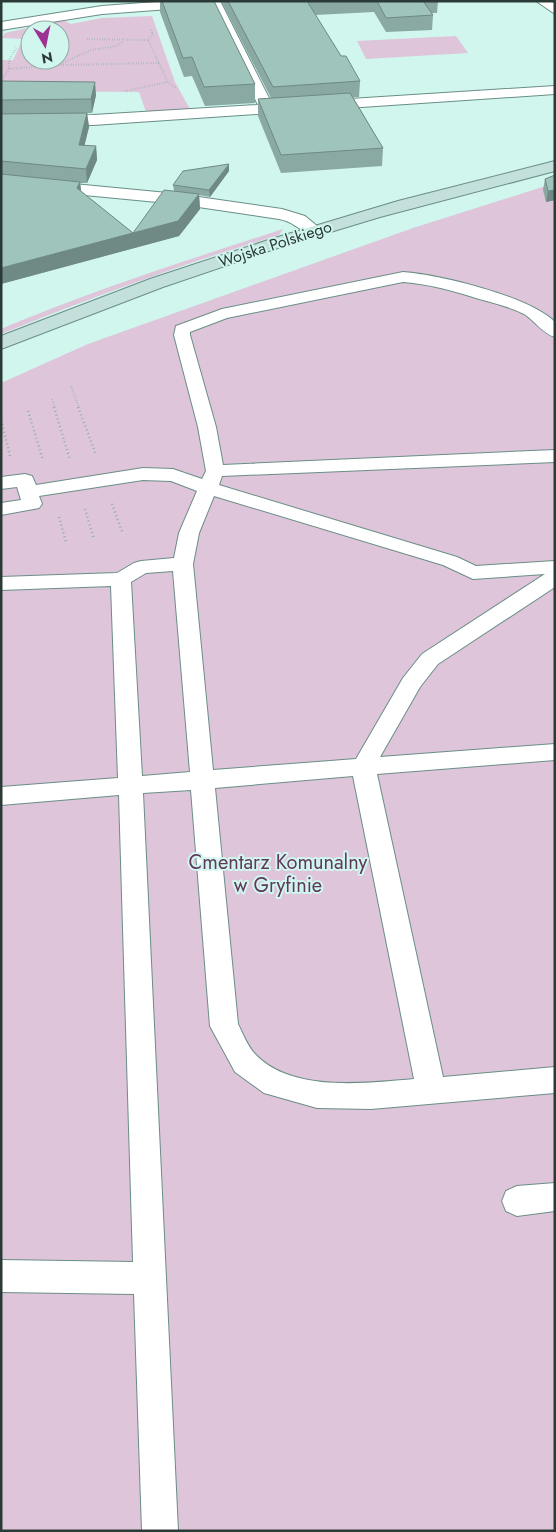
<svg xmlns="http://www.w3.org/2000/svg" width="556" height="1532" font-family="Jost,sans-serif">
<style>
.green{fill:#dec5da;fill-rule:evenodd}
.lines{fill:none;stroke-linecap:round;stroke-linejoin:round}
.pedestrian-casing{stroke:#6a8e87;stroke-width:2}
.minor-casing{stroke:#6a8e87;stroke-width:2}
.secondary-casing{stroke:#6a8e87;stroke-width:2}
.path-far1{stroke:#91afa9;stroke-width:2;stroke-dasharray:0.5 2;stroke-linecap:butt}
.path{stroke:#91afa9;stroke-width:2.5;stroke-dasharray:1 3;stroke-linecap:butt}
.pedestrian{fill:#fff;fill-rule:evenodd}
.minor{fill:#fff;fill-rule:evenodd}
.secondary{fill:#c4e0dc;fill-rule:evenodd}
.wall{fill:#89a9a2}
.shaded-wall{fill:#6f8984}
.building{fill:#9fc4bc;stroke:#6f8984}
.labels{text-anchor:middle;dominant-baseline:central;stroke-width:4;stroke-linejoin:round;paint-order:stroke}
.far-street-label{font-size:16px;fill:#2b3a37;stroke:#d0f6ee}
.park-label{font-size:20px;fill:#60395a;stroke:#d0f6ee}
</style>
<rect width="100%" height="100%" fill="#d0f6ee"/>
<path class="green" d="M 152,16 L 175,82 L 191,111 L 147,115 L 139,92 L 1,91 L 1,60 L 13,60 L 23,39 L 2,38 L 5,33 L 63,20 L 71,24 L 102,18 ZM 30,30 L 60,30 L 60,60 L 30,60 Z
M 456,36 L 468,53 L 366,59 L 357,41 Z
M 555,183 L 555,1531 L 1,1531 L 1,383 L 88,344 L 413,228 Z
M 283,229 L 279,235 C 185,263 93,297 1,334 L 1,329 C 93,290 188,260 283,229 Z"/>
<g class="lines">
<defs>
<path id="pedestrian" d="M 403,272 C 441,275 528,296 555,322 L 555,337 C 543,334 534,320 524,314 C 510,307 494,303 479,299 C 454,291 430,284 403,282 L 227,318 L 190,332 L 190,335 L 216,427 L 223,465 L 555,450 L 555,462 L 222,476 L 219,485 L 457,557 L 476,566 L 555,561 L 555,587 L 438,664 L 420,687 L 380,757 L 555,744 L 555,760 L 377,774 L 443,1077 L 555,1067 L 555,1093 L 371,1109 L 317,1108 L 264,1093 L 235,1072 L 210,1026 L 191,790 L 143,793 L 178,1531 L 142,1531 L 134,1294 L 1,1292 L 1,1260 L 133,1262 L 119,795 L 1,805 L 1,787 L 118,778 L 111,586 L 1,590 L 1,577 L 117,573 L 134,563 L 141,561 L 174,558 L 179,533 L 197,491 L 171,481 L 143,480 L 39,496 L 42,504 L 39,508 L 1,515 L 1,503 L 21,500 L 17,487 L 1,489 L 1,477 L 25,474 L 32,476 L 36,485 L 143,468 L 173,469 L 202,479 L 206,471 L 198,427 L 174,335 L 176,326 L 222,309 ZM 214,496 L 443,565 L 473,579 L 545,574 L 422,654 L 403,678 L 356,759 L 213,770 L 193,564 L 199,533 ZM 173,571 L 190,772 L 142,776 L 131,582 L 146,573 ZM 353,776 L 414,1079 C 366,1083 292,1093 255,1054 C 248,1047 243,1034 238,1024 L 215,788 Z
M 555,1183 L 555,1211 L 517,1216 L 506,1211 L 502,1201 L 506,1191 L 517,1186 Z"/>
<path id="minor" d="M 170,1 L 220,1 L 272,104 L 555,86 L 555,94 L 93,125 L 1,126 L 1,116 L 93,115 L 258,105 L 210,6 L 102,14 L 1,30 L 1,22 L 102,6 Z
M 536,1 L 551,1 L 555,4 L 555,14 Z
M 1,177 L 178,194 L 282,209 L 305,216 L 323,231 L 320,235 C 308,238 304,230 294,225 C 290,222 284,220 279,219 L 178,204 L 1,187 Z"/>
<path id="secondary" d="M 555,161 L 555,171 L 380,217 L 281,247 L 163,287 L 1,349 L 1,336 L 150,279 L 268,240 L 398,201 Z"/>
</defs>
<use href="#pedestrian" class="pedestrian-casing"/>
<use href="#minor" class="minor-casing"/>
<use href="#secondary" class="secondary-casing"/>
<path class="path-far1" d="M 151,30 L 153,34 L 148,40 L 168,82 L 176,88
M 87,39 L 148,40
M 61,65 L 159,63
M 9,69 L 9,60 L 16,48
M 1,78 L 4,77 L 9,69 L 58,65 L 91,50 L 117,46 L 122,42
M 125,91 L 168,82
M 71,386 L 79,408
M 52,399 L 55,408"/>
<path class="path" d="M 54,407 L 70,460
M 78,407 L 96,455
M 28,411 L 43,460
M 2,424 L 10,456
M 112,504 L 123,534
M 85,509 L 94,539
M 59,517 L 66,542"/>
<use href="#pedestrian" class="pedestrian"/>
<use href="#minor" class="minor"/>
<use href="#secondary" class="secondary"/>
</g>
<path class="wall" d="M 160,1 L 214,1 L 255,84 L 255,103 L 205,106 L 192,76 L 184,77 L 160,12 Z
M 221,1 L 438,1 L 437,13 L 431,13 L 433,15 L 432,30 L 386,32 L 374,12 L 315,15 L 341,56 L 360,81 L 359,97 L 353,97 L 383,148 L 382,166 L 281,173 L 258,116 L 258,99 L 271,98 Z
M 1,81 L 96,95 L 92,113 L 87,113 L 89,127 L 84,145 L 96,146 L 97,160 L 87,183 L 80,183 L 81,191 L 133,233 L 174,191 L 173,185 L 229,171 L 210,197 L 199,195 L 200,209 L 179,236 L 1,284 Z
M 555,175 L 555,200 L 546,202 L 543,190 L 545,179 Z"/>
<path class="shaded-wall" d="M 95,82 L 96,95 L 92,113 L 91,99 Z
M 87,113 L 89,127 L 81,160 L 79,145 Z
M 96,146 L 97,160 L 87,183 L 86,169 Z
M 229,164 L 229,171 L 210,197 L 209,190 Z
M 80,182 L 82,197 L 77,188 Z
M 555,190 L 555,200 L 546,202 L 548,191 Z
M 199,194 L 200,209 L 179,236 L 1,284 L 1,268 L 178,221 Z"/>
<path class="building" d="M 162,1 L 214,1 L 255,84 L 204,87 L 192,57 L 183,58 Z
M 228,1 L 307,1 L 341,56 L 346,56 L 360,81 L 273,87 Z
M 377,1 L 423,1 L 433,15 L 386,18 Z
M 1,81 L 95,82 L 91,99 L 1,100 Z
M 350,93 L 383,148 L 281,155 L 258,99 Z
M 87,113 L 79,145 L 96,146 L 86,169 L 1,161 L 1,114 Z
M 229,164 L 209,190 L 173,185 L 183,171 Z
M 1,174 L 80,182 L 77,188 L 133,233 L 164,190 L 199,194 L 178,221 L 1,268 Z
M 555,175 L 555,190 L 548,191 L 545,179 Z"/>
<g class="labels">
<g class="far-street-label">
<text transform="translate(275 244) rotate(-18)">Wojska Polskiego</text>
</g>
<g class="park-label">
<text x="278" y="862">Cmentarz Komunalny<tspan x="278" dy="23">w Gryfinie</tspan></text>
</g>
</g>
<rect width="556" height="1532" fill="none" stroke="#2b3a37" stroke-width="5"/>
<g transform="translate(45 45) rotate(170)"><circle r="24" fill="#d0f6ee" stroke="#8eaba5"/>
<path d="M0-4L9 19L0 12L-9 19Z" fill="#9d3293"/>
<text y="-8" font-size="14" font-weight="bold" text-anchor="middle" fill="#2b3a37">N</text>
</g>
</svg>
